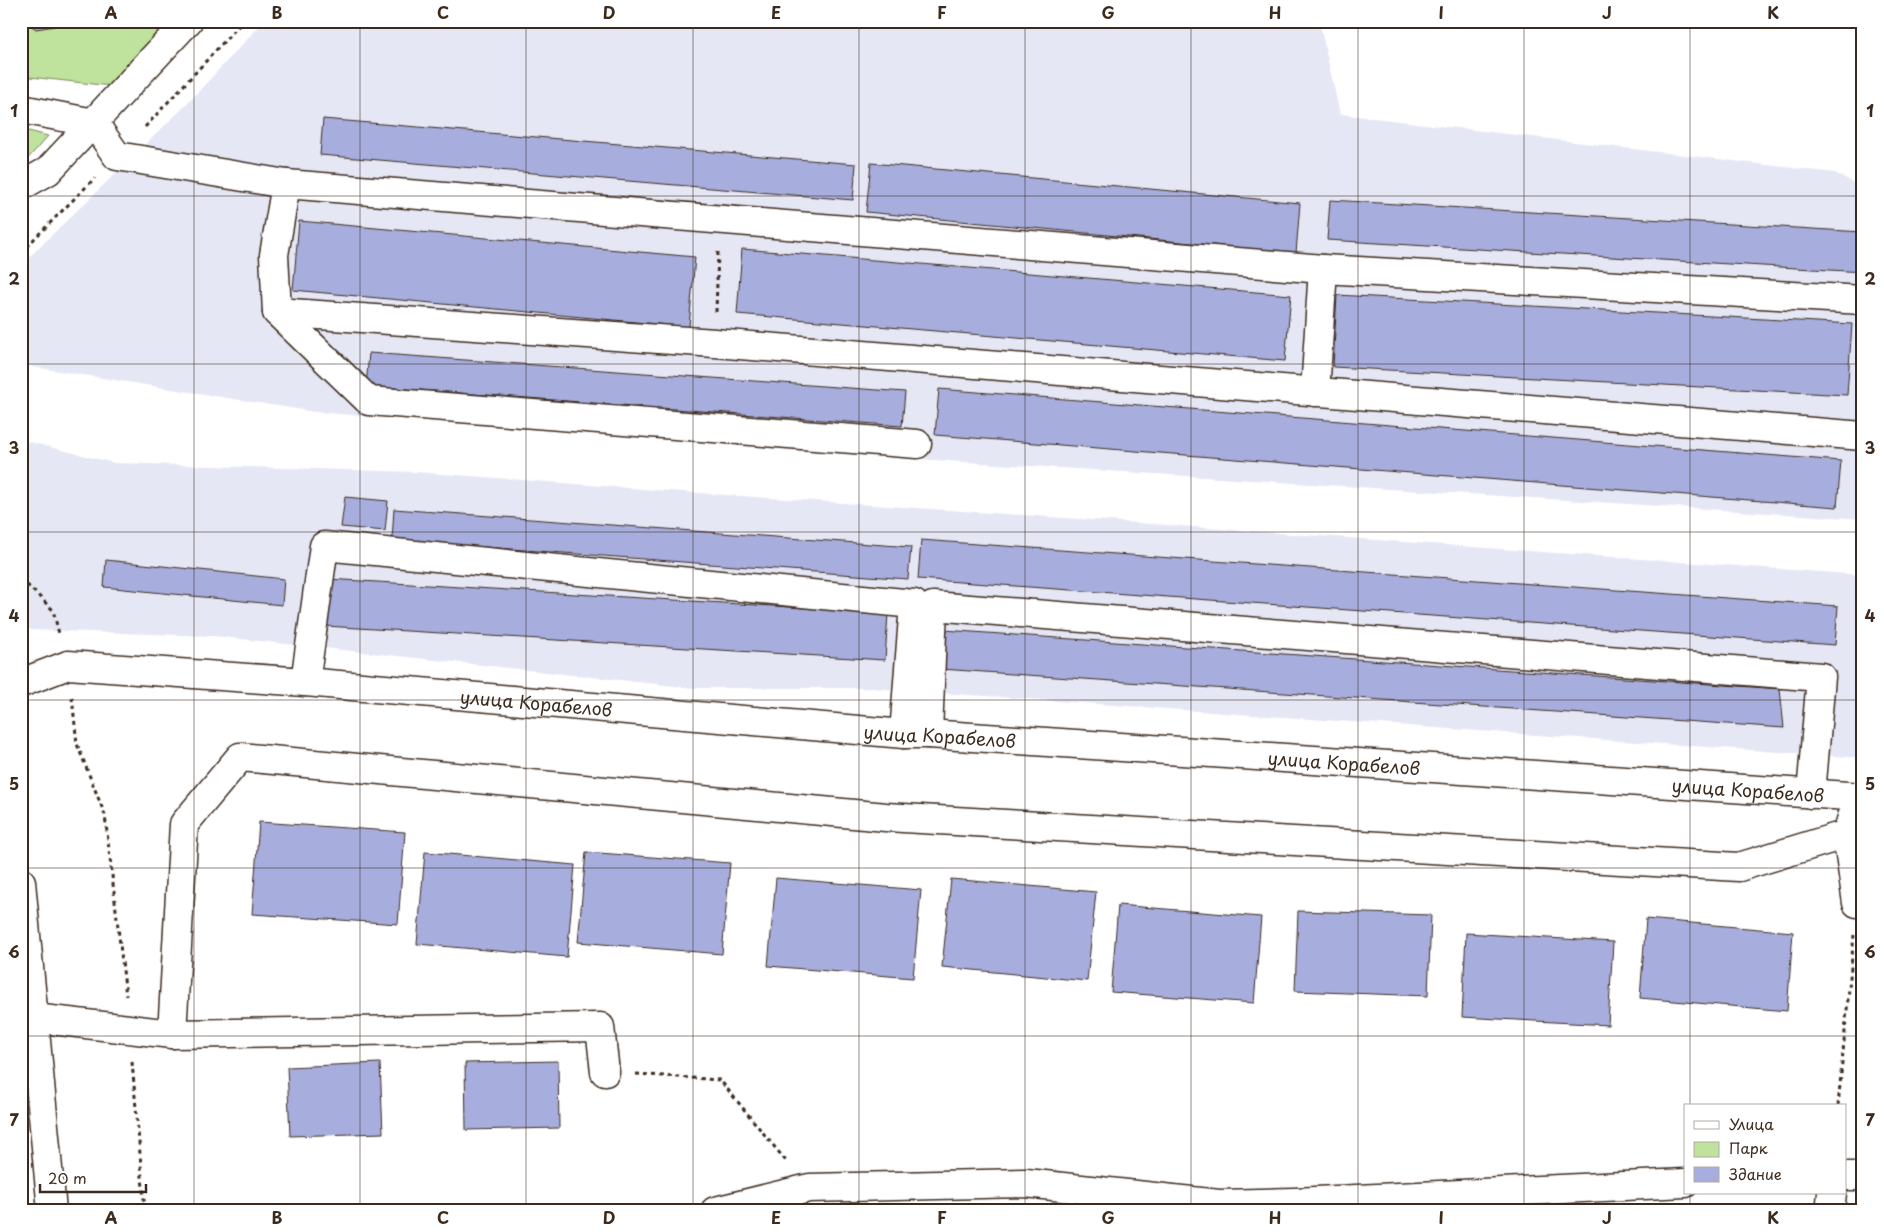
<svg xmlns="http://www.w3.org/2000/svg" width="1884" height="1232" font-family="'Playpen Sans',sans-serif">
<style>
.built{fill:#e5e7f5}
.green{fill:#bfe29c;stroke:#7d865d}
.building{fill:#a7aede;stroke:#3b2a1e}
.lines{fill:none;stroke-linecap:round;stroke-linejoin:round}
.minor-casing{stroke:#3b2a1e;stroke-width:31}
.path{stroke:#3b2a1e;stroke-width:3;stroke-dasharray:4 4;stroke-linecap:butt}
.minor{stroke:#fff;stroke-width:28}
.grid{fill:none;stroke:#3b2a1e;stroke-width:1;stroke-opacity:0.55}
.labels{text-anchor:middle;dominant-baseline:central;stroke-width:4;stroke-linejoin:round;paint-order:stroke}
.street-label{font-size:18px;fill:#3b2a1e;stroke:#fff}
.neatline{fill:none;stroke:#3b2a1e;stroke-width:2}
.grid-label{font-size:16px;text-anchor:middle;font-weight:bold;fill:#3b2a1e}
</style>
<rect width="100%" height="100%" fill="#fff"/>
<filter id="ink" filterUnits="userSpaceOnUse"><feTurbulence type="fractalNoise" baseFrequency=".02" numOctaves="2"/><feDisplacementMap in="SourceGraphic" scale="10" xChannelSelector="R" yChannelSelector="G"/><feConvolveMatrix kernelMatrix="1 2 1 2 8 2 1 2 1" color-interpolation-filters="sRGB"/></filter>
<g filter="url(#ink)">
<path class="built" d="M 264,21 L 1319,21 L 1340,114 L 1835,173 L 1863,188 L 1863,519 L 841,454 L 315,412 L 21,365 L 21,265 L 185,106 Z
M 21,440 L 114,463 L 416,472 L 669,491 L 1166,525 L 1863,575 L 1863,758 L 871,688 L 693,688 L 213,636 L 31,630 L 21,622 Z"/>
<path class="green" d="M 21,21 L 169,21 L 111,86 L 21,76 Z
M 21,129 L 48,136 L 23,164 L 21,165 Z"/>
<path class="building" d="M 24,21 L 58,21 L 55,26 L 36,29 Z
M 323,119 L 856,164 L 853,200 L 320,155 Z
M 871,163 L 1300,203 L 1296,253 L 866,212 Z
M 1330,200 L 1863,232 L 1863,272 L 1327,240 Z
M 299,221 L 695,257 L 689,327 L 293,290 Z
M 742,249 L 1291,295 L 1285,361 L 737,314 Z
M 1337,295 L 1852,324 L 1847,395 L 1333,367 Z
M 369,353 L 905,392 L 902,426 L 366,386 Z
M 939,389 L 1841,461 L 1837,507 L 935,435 Z
M 345,497 L 388,501 L 385,531 L 341,527 Z
M 394,509 L 911,547 L 908,579 L 392,540 Z
M 921,540 L 1838,606 L 1835,645 L 918,579 Z
M 106,560 L 284,579 L 282,605 L 104,587 Z
M 328,579 L 888,613 L 885,660 L 325,626 Z
M 944,630 L 1780,689 L 1784,728 L 941,669 Z
M 259,822 L 405,832 L 398,924 L 252,914 Z
M 425,852 L 575,865 L 567,957 L 417,944 Z
M 586,852 L 730,863 L 722,954 L 578,942 Z
M 776,878 L 921,890 L 913,978 L 768,966 Z
M 951,879 L 1096,892 L 1087,981 L 942,967 Z
M 1118,905 L 1261,917 L 1254,1003 L 1111,992 Z
M 1298,911 L 1431,915 L 1428,996 L 1295,991 Z
M 1646,919 L 1793,932 L 1787,1011 L 1640,998 Z
M 1466,933 L 1613,942 L 1608,1025 L 1462,1017 Z
M 558,1061 L 559,1128 L 466,1130 L 465,1063 Z
M 380,1063 L 383,1133 L 290,1136 L 287,1067 Z"/>
<g class="lines">
<defs>
<g id="minor">
<path d="M 21,109 L 94,123 L 117,156 L 286,184 L 1323,269 L 1863,300"/>
<path d="M 286,184 L 274,255 L 277,312 L 369,401 L 917,444"/>
<path d="M 21,186 L 48,171 L 188,21"/>
<path d="M 277,312 L 715,343 L 1863,436"/>
<path d="M 1315,392 L 1323,269"/>
<path d="M 305,682 L 324,546 L 914,604 L 904,734"/>
<path id="s1" d="M 21,683 L 68,665 L 305,682 L 904,734 L 928,734 L 1863,797"/>
<path d="M 928,734 L 933,606 L 1821,677 L 1811,794"/>
<path d="M 1852,817 L 1847,834 L 1857,903 L 1863,903"/>
<path d="M 21,882 L 52,1211"/>
<path d="M 34,1018 L 172,1034 L 600,1027 L 605,1072"/>
<path d="M 172,1034 L 184,824 L 240,757 L 886,817 L 1739,867 L 1847,834"/>
<path d="M 1845,1176 L 1863,1176"/>
<path d="M 715,1211 L 809,1188 L 1026,1183 L 1219,1204 L 1294,1202 L 1685,1183"/>
<path d="M 1830,1211 L 1832,1193"/>
</g>
</defs>
<use href="#minor" class="minor-casing"/>
<path class="path" d="M 145,127 L 243,21
M 21,252 L 95,178
M 716,312 L 718,251
M 21,579 L 53,610 L 59,634
M 72,697 L 77,744 L 105,815 L 126,996
M 132,1062 L 145,1211
M 636,1074 L 720,1080 L 786,1161
M 1838,1106 L 1854,935"/>
<use href="#minor" class="minor"/>
</g>
</g>
<path class="grid" d="M 194,21 L 194,1211M 360,21 L 360,1211M 526,21 L 526,1211M 693,21 L 693,1211M 859,21 L 859,1211M 1025,21 L 1025,1211M 1191,21 L 1191,1211M 1358,21 L 1358,1211M 1524,21 L 1524,1211M 1690,21 L 1690,1106M 21,196 L 1863,196M 21,364 L 1863,364M 21,532 L 1863,532M 21,700 L 1863,700M 21,868 L 1863,868M 21,1036 L 1863,1036M 1690,1193 L 1690,1211"/>
<g class="labels">
<g class="street-label">
<text stroke="none"><textPath href="#s1" startOffset="520">улица Корабелов</textPath></text>
<text stroke="none"><textPath href="#s1" startOffset="925">улица Корабелов</textPath></text>
<text stroke="none"><textPath href="#s1" startOffset="1330">улица Корабелов</textPath></text>
<text stroke="none"><textPath href="#s1" startOffset="1735">улица Корабелов</textPath></text>
</g>
</g>
<rect width="1884" height="1232" fill="none" stroke="#fff" stroke-width="55"/>
<rect x="1684" y="1104" width="162" height="90" fill="#ffffff" stroke="#b1aaa5"/>
<rect x="1694" y="1121" width="25" height="8" fill="#ffffff" stroke="#b1aaa5"/>
<text x="1729" y="1130" font-size="15" fill="#3b2a1e">Улица</text>
<rect x="1694" y="1142" width="25" height="15" fill="#bfe29c" stroke="#b1aaa5"/>
<text x="1729" y="1154" font-size="15" fill="#3b2a1e">Парк</text>
<rect x="1694" y="1167" width="25" height="15" fill="#a7aede" stroke="#b1aaa5"/>
<text x="1729" y="1180" font-size="15" fill="#3b2a1e">Здание</text>
<path d="M40 1184v8h106v-8" fill="none" stroke="#3b2a1e" stroke-width="2.5"/>
<text x="48" y="1184" font-size="15" fill="#3b2a1e" stroke="#ffffff" stroke-width="4" paint-order="stroke">20 m</text>
<rect x="28" y="28" width="1828" height="1176" class="neatline"/>
<g class="grid-label">
<text x="111" y="19">A</text>
<text x="277" y="19">B</text>
<text x="443" y="19">C</text>
<text x="609" y="19">D</text>
<text x="776" y="19">E</text>
<text x="942" y="19">F</text>
<text x="1108" y="19">G</text>
<text x="1275" y="19">H</text>
<text x="1441" y="19">I</text>
<text x="1607" y="19">J</text>
<text x="1773" y="19">K</text>
<text x="14" y="117">1</text>
<text x="1870" y="117">1</text>
<text x="14" y="285">2</text>
<text x="1870" y="285">2</text>
<text x="14" y="454">3</text>
<text x="1870" y="454">3</text>
<text x="14" y="622">4</text>
<text x="1870" y="622">4</text>
<text x="14" y="790">5</text>
<text x="1870" y="790">5</text>
<text x="14" y="958">6</text>
<text x="1870" y="958">6</text>
<text x="14" y="1126">7</text>
<text x="1870" y="1126">7</text>
<text x="111" y="1224">A</text>
<text x="277" y="1224">B</text>
<text x="443" y="1224">C</text>
<text x="609" y="1224">D</text>
<text x="776" y="1224">E</text>
<text x="942" y="1224">F</text>
<text x="1108" y="1224">G</text>
<text x="1275" y="1224">H</text>
<text x="1441" y="1224">I</text>
<text x="1607" y="1224">J</text>
<text x="1773" y="1224">K</text>
</g>
</svg>
